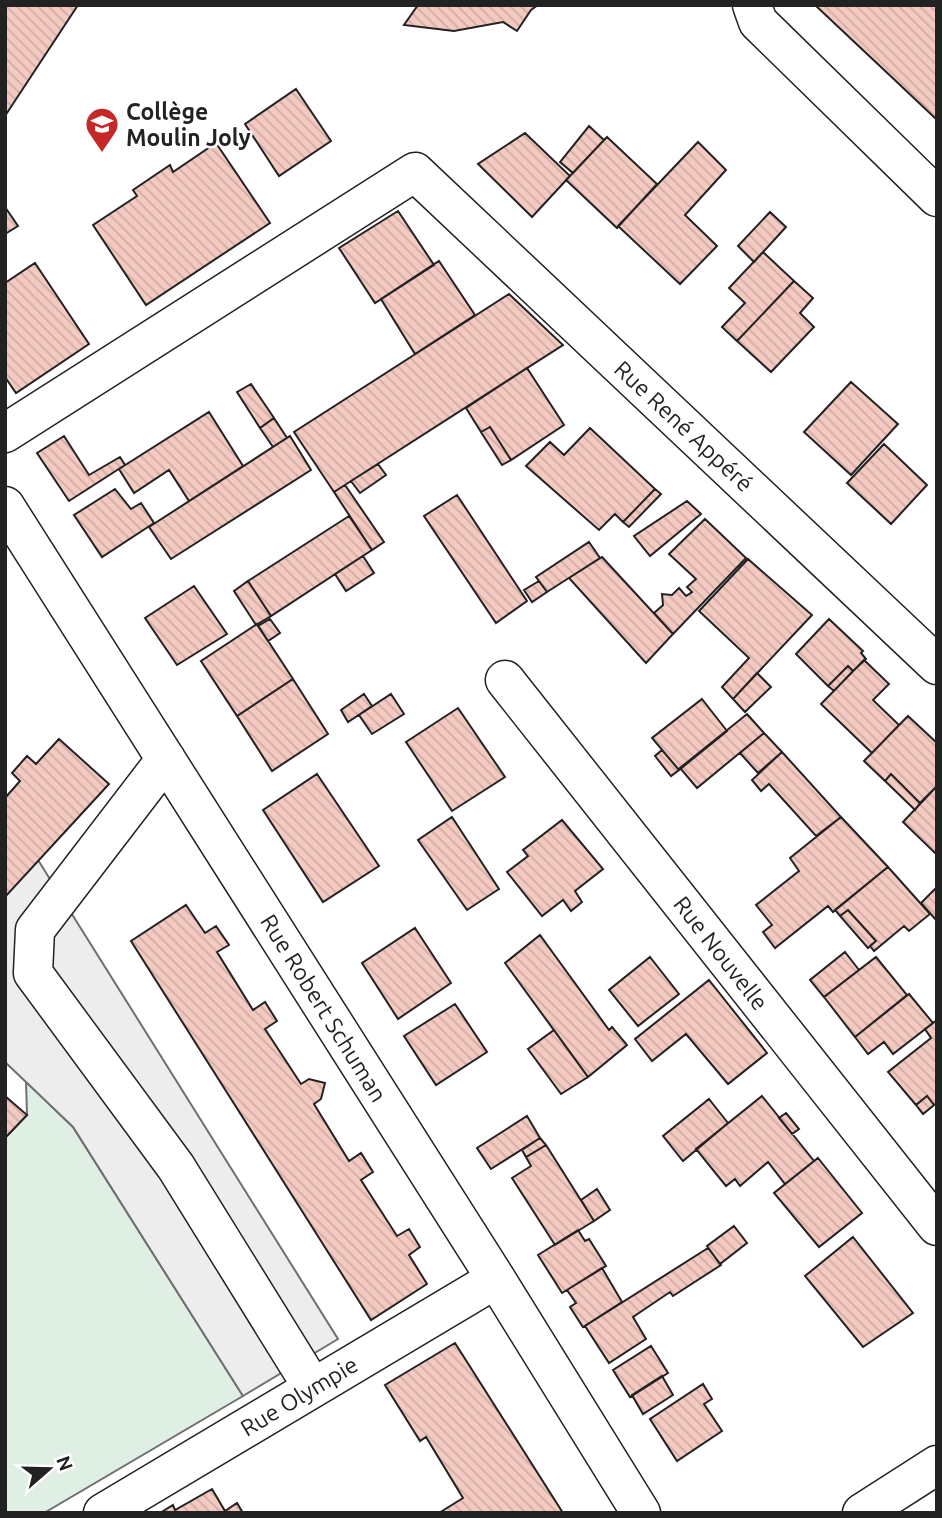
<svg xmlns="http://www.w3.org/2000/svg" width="942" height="1518" font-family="Ubuntu,sans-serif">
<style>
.green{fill:#e0efe3;stroke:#6f6f6f;stroke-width:2}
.parking{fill:#ededed;stroke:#6f6f6f;stroke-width:2}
.building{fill:url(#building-back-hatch);stroke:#222;stroke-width:2}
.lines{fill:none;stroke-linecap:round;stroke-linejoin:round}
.minor-casing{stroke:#222;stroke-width:41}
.minor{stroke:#fff;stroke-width:38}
.labels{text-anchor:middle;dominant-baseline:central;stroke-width:5;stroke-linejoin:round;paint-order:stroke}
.poi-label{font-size:23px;font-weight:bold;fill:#222;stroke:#fff;text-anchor:start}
.street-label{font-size:23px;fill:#222;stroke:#fff}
</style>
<defs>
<pattern id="building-back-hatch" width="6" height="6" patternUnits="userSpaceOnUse" patternTransform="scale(1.75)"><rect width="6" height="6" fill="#f3c9c0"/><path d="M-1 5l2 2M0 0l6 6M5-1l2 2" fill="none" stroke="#d0aca5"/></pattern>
</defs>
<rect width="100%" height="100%" fill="#fff"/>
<path class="green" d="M 26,1081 L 73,1127 L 243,1396 L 44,1513 L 5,1513 L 5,1138 L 27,1115 Z"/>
<path class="parking" d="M 28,844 L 338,1339 L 243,1396 L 73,1127 L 5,1062 L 5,869 Z"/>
<path class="building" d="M 5,5 L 78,5 L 5,116 Z
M 418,5 L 538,5 L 531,10 L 517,31 L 503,22 L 454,31 L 404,25 Z
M 815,5 L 937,5 L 937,120 L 899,84 Z
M 296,89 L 331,141 L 279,176 L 245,124 Z
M 589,126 L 604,140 L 573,173 L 560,162 Z
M 525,133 L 570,176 L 532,217 L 478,164 Z
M 607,137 L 657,184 L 617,228 L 566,180 Z
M 698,142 L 726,170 L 685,215 L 717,246 L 680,284 L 618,226 Z
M 216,143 L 270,223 L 146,305 L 93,225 L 137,196 L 133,190 L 170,165 L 173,172 Z
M 5,207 L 18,226 L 5,234 Z
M 398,211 L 434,265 L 375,303 L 339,248 Z
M 770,212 L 786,227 L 754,262 L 738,246 Z
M 763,252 L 794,281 L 737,341 L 722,327 L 745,303 L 729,288 Z
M 439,261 L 475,315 L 415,354 L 381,299 Z
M 35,263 L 89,344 L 16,393 L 5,377 L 5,283 Z
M 794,281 L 813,298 L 800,313 L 814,327 L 771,372 L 737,341 Z
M 509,294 L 563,345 L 334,492 L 294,432 Z
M 527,368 L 564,425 L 511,460 L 490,427 L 481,432 L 466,408 Z
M 851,382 L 898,424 L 851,475 L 804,432 Z
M 251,384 L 274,418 L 260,428 L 237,392 Z
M 209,412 L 243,466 L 189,501 L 169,470 L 134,493 L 119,469 Z
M 274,418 L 287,438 L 273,447 L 260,428 Z
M 490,427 L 511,460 L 502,465 L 481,432 Z
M 590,428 L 655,489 L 623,522 L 615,514 L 599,530 L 526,466 L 550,442 L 564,455 Z
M 64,436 L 89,475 L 120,457 L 125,465 L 69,501 L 37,453 Z
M 290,436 L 311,470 L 171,559 L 149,527 Z
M 884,444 L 927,485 L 891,524 L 847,483 Z
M 378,464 L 386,475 L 360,493 L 351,481 Z
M 345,485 L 384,542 L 372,550 L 334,492 Z
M 115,489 L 131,509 L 141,503 L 154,523 L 102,557 L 74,515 Z
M 655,489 L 661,494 L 629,527 L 623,522 Z
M 457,495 L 527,601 L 496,623 L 424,516 Z
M 687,501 L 701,514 L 650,556 L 634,536 Z
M 349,516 L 372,550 L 271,616 L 248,581 Z
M 705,519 L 746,558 L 673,634 L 654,613 L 663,605 L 662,594 L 672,595 L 679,588 L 686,596 L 692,592 L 687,587 L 696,579 L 669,554 Z
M 589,542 L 600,558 L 547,592 L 536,577 Z
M 363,556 L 374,573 L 346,591 L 335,574 Z
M 602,557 L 673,634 L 646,663 L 569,578 Z
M 748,559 L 812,615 L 733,699 L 722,687 L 749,658 L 699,611 Z
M 248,581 L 271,616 L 256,625 L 234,591 Z
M 539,581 L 547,592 L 532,602 L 524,590 Z
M 194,586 L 227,634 L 177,665 L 145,618 Z
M 270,619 L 280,633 L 268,641 L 258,626 Z
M 829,619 L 863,651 L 861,653 L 866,659 L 853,671 L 848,666 L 828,686 L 796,654 Z
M 257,624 L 293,679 L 237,716 L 201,661 Z
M 864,660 L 889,684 L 873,700 L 899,725 L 872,753 L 821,704 Z
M 848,666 L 853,671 L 834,691 L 828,686 Z
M 757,673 L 771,687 L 745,712 L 733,699 Z
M 293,679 L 328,734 L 272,771 L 237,716 Z
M 364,694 L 372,706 L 348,722 L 341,710 Z
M 391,694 L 404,714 L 372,734 L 359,715 Z
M 702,699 L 727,731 L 679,770 L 652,738 Z
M 458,708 L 505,777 L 452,811 L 406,742 Z
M 747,714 L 764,733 L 697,788 L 680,768 Z
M 908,716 L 937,743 L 937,786 L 920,803 L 891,774 L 885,781 L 864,761 Z
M 764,733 L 782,752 L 758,773 L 740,753 Z
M 59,739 L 109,784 L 5,897 L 5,798 L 20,781 L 12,773 L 27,756 L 36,764 Z
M 662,750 L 679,770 L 671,776 L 655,756 Z
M 782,752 L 841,817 L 816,836 L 769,784 L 761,791 L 752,780 Z
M 317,774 L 379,866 L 323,902 L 263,810 Z
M 891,774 L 920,803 L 915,810 L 885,781 Z
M 937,786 L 937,855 L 903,822 Z
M 452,817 L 499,889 L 467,910 L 418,840 Z
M 841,817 L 888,867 L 833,912 L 828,906 L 775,948 L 763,932 L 772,925 L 756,905 L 799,871 L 790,858 Z
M 562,820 L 603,869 L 575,891 L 582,902 L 571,911 L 563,900 L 542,916 L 507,872 L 528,856 L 523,850 Z
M 888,867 L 930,914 L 909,931 L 904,926 L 874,951 L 870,946 L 876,941 L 848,910 L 840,916 L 835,910 Z
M 936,888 L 937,889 L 937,921 L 921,903 Z
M 186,905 L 205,933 L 216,926 L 229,945 L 217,952 L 253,1010 L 265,1002 L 277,1021 L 265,1029 L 301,1084 L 309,1079 L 325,1083 L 321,1099 L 314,1104 L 349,1161 L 361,1153 L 373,1172 L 361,1180 L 397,1236 L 409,1229 L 420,1247 L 409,1255 L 427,1284 L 371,1320 L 131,941 Z
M 848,910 L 876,941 L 868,948 L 840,916 Z
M 415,928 L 451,983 L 398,1019 L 362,963 Z
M 540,935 L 609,1030 L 612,1027 L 627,1045 L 588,1077 L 505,963 Z
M 845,952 L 859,970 L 824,997 L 810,980 Z
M 650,957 L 679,994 L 638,1026 L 609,990 Z
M 876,957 L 907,995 L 855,1037 L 824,997 Z
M 709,980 L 767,1053 L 728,1084 L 686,1034 L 652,1061 L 635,1039 Z
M 909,994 L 933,1023 L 893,1054 L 884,1042 L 868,1054 L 855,1037 Z
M 455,1004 L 487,1052 L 436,1085 L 404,1036 Z
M 937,1020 L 937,1103 L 934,1105 L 927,1096 L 916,1105 L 888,1072 L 931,1038 L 925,1029 Z
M 554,1030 L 588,1077 L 561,1094 L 528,1049 Z
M 5,1096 L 27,1115 L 5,1138 Z
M 762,1096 L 814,1161 L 785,1184 L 768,1162 L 740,1186 L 735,1179 L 726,1186 L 696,1149 Z
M 927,1096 L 934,1105 L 923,1114 L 916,1105 Z
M 709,1099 L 728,1123 L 683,1161 L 663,1136 Z
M 786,1113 L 799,1129 L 792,1134 L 779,1118 Z
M 527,1116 L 540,1138 L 491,1169 L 477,1148 Z
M 540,1138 L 546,1145 L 526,1157 L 522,1150 Z
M 546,1145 L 594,1221 L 555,1245 L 512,1178 L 531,1166 L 526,1157 Z
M 818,1158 L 862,1213 L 819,1247 L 774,1193 Z
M 597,1189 L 610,1210 L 594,1221 L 581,1200 Z
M 734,1226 L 747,1243 L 720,1264 L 707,1246 Z
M 578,1230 L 585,1241 L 589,1239 L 606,1266 L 562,1293 L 538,1255 Z
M 853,1237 L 913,1313 L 863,1347 L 805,1276 Z
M 708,1248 L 721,1265 L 673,1296 L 670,1292 L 633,1317 L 646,1339 L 609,1363 L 585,1326 Z
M 602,1268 L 622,1302 L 583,1327 L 570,1307 L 576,1303 L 567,1290 Z
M 455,1343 L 563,1513 L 439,1513 L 463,1498 L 426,1437 L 420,1441 L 385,1385 Z
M 651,1346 L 668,1373 L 630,1397 L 613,1370 Z
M 662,1376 L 673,1395 L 643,1414 L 632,1395 Z
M 703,1384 L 712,1399 L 704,1404 L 722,1431 L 677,1461 L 650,1419 Z
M 212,1489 L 225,1511 L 237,1503 L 243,1513 L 160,1513 L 173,1505 L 175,1510 Z"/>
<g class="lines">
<defs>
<path id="minor" d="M 752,5 L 758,22 L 937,197
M 5,433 L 415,172 L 937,665
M 5,506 L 496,1279 L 641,1513
M 505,680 L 937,1226
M 166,759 L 35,930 L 33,973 L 176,1167 L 313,1388
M 103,1513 L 496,1279
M 862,1513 L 937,1465"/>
</defs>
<use href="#minor" class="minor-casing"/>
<use href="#minor" class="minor"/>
</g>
<defs>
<symbol id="school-pin" viewBox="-11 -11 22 30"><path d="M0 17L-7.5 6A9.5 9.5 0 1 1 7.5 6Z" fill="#c62828" stroke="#fff"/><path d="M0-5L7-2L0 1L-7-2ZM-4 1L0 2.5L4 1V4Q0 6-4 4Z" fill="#fff"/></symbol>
</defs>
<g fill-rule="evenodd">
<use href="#school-pin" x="83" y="105" width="38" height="52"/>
</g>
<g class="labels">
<g class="poi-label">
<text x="126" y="111">Collège<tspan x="126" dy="26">Moulin Joly</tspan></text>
</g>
<g class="street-label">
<text transform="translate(684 426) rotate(43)">Rue René Appéré</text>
<text transform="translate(721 953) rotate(52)">Rue Nouvelle</text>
<text transform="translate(324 1008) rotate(58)">Rue Robert Schuman</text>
<text transform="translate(299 1396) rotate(-31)">Rue Olympie</text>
</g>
</g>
<rect width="942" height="1518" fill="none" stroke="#222222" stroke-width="14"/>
<g transform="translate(49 1469) rotate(70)" stroke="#ffffff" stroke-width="5" paint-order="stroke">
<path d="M0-5L12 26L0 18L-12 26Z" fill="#222222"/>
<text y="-10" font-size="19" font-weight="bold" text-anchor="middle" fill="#222222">N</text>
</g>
</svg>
